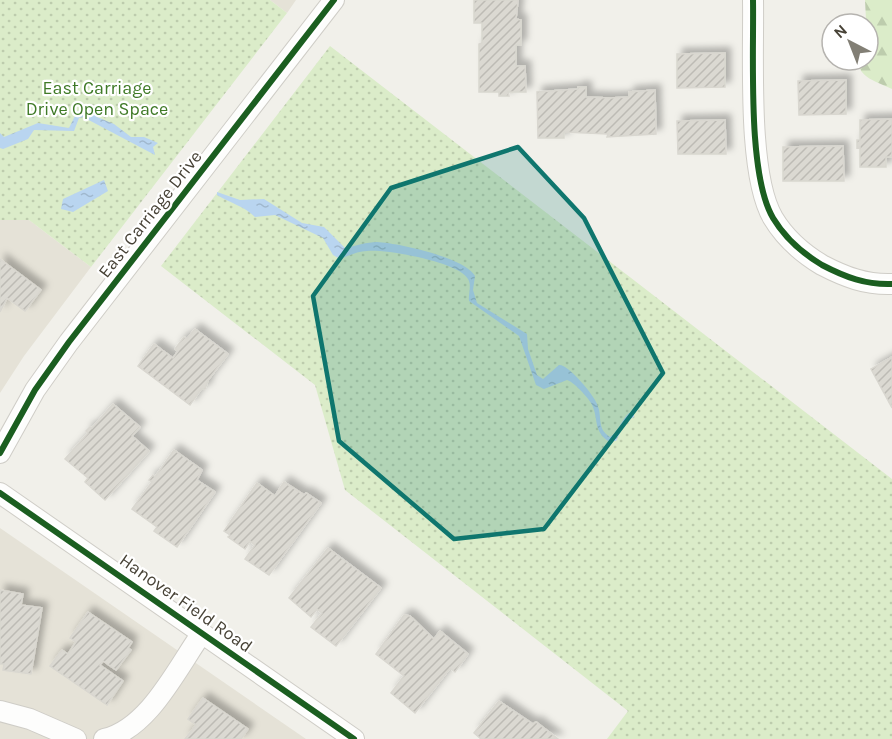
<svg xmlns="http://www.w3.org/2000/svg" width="892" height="739" font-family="Karla,sans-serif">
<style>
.residential{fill:#e5e2d7}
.forest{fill:url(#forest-firs)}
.park{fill:url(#park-dots)}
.water{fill:url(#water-ripples)}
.building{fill:url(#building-hatch);stroke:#d9d7d0;stroke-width:1.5;filter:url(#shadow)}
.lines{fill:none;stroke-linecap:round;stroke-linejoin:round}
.minor-casing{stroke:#cfcdc7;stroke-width:22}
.minor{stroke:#fdfdfc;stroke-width:20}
.cycleway-casing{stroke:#fff;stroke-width:10}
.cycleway{stroke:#1b5e20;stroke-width:6}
.marked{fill:#0f766e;fill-opacity:0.2;stroke:#0f766e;stroke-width:4.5;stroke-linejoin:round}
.labels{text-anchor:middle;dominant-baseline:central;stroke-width:4.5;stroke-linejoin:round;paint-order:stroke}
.park-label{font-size:18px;fill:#3f7a27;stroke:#fff}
.street-label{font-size:18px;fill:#474236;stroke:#fff}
</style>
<defs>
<pattern id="forest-firs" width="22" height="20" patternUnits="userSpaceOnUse" patternTransform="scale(1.5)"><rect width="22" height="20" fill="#dbecc9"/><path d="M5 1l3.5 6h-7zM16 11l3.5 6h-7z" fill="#bdccad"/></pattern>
<pattern id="park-dots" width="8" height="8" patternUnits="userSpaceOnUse" patternTransform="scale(1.5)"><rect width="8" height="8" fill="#dbecc9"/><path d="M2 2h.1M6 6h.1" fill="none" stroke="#bdccad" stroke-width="1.8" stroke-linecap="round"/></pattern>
<pattern id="water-ripples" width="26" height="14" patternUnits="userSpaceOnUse" patternTransform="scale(1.5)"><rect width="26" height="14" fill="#b9d5f0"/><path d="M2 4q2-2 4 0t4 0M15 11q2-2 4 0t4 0" fill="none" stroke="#a0b8ce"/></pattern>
<pattern id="building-hatch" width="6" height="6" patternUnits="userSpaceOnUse" patternTransform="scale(1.5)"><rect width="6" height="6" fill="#dbd9d2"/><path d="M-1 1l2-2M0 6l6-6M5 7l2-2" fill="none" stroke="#bdbbb5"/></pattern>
<filter id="shadow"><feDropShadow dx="5.5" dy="-5.5" stdDeviation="3" flood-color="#0004"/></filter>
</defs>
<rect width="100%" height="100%" fill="#f1f0ea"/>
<path class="residential" d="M 270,0 L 296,0 L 287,13 Z
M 0,220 L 29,220 L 91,267 L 24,356 L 0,393 Z
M 0,528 L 306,739 L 0,739 Z"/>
<path class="forest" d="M 865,0 L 892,0 L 892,89 C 878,82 858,78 858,60 L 868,60 Z"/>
<path class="park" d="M 0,0 L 270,0 L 287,13 L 91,267 L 29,220 L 0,220 Z
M 330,46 L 892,479 L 892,739 L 607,739 L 628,711 L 345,490 L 315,385 L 161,266 Z"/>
<path class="water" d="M 86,106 L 97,117 L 114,124 L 131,137 L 144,137 L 158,143 L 153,147 L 155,155 L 83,117 L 79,118 L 74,131 L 34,130 L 28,139 L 3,149 L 0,148 L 0,133 L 4,137 L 38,123 L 69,128 L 77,112 Z
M 104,180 L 108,191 L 73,212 L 61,209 L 63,199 Z
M 217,192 L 240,200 L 264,199 L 302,223 L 324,227 L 345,248 C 355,246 367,242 377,242 C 398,243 466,258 475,276 L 473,290 L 477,303 L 527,334 L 528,349 L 537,375 L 543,379 L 559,365 C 568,364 594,395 597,404 C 603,417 596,428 610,437 C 619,432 621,420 629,413 L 634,413 L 634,417 L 626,421 L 616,441 L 608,441 C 594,431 598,420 593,407 C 591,400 573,381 567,380 L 544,389 L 536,385 L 519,336 L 469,301 C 468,294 472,285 468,279 C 459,262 386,249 367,251 C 358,251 348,256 340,259 L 333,255 L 323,238 L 275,215 L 255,217 C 244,206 230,203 217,195 Z"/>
<path class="building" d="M 474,0 L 518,0 L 516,19 L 521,20 L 521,45 L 516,45 L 516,66 L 525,66 L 526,92 L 508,92 L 509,96 L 499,96 L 499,92 L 479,92 L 479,44 L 482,43 L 482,23 L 474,23 Z
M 725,53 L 725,87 L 677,88 L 677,54 Z
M 846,80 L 846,114 L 799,115 L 798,81 Z
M 578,87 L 586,87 L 586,97 L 610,98 L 629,97 L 629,92 L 655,90 L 656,134 L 607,137 L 608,134 L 564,132 L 564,138 L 538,138 L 537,92 L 578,89 Z
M 892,119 L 892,157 L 886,157 L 886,167 L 860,167 L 860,147 L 857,148 L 857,140 L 860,140 L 860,120 Z
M 725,120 L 726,154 L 678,154 L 677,121 Z
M 843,146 L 844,181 L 783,181 L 783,147 Z
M 0,259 L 41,290 L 25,311 L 7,298 L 0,312 Z
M 195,329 L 228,354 L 208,380 L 205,389 L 201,389 L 190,405 L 138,366 L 154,344 L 173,358 L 178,351 L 175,349 L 184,337 L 187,339 Z
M 892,357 L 892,408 L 871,369 Z
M 113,404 L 140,427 L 132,436 L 149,451 L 105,500 L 85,482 L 88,478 L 65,459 L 88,433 L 86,431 L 90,427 L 92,428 Z
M 174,450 L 202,470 L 197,480 L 215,492 L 177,547 L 154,531 L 157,527 L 132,509 L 152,482 L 149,480 L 153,475 L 155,477 Z
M 284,482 L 304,495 L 306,493 L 321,503 L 269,575 L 245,559 L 255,545 L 250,541 L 245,549 L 228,537 L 230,535 L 224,531 L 257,483 L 275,496 Z
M 328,548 L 381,588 L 336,646 L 311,627 L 322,613 L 317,609 L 311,617 L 289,598 Z
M 0,590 L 23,594 L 21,605 L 42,608 L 31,674 L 3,670 L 4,664 L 0,664 Z
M 88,612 L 132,642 L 128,648 L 131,650 L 116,670 L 103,661 L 100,665 L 123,681 L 107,705 L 50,666 L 62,650 L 68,654 L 76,642 L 70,638 Z
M 404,615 L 410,616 L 434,639 L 440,631 L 468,654 L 455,672 L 450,668 L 415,713 L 391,693 L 404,676 L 376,654 Z
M 203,698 L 248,729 L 241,739 L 185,739 L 196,725 L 188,719 Z
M 499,701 L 533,724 L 536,722 L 558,739 L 481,739 L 474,733 Z"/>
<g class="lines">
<defs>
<path id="minor" d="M 753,0 C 754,54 747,174 773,218 C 785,238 802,253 822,265 C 845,277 866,285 892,284
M 0,453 L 35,390 L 69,342 L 334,0
M 0,493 L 354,739
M 0,711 L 30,719 L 76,739
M 104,739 C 149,729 177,668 202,633"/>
</defs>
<use href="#minor" class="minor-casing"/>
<use href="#minor" class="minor"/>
<defs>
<path id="cycleway" d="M 753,0 C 754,54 747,174 773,218 C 785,238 802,253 822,265 C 845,277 866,285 892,284
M 0,453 L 35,390 L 69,342 L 334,0
M 0,493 L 354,739"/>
</defs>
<use href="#cycleway" class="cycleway-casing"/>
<use href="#cycleway" class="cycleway"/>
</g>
<path class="marked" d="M 518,147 L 584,218 L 663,373 L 544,529 L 454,539 L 339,441 L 313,296 L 391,188 Z"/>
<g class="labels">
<g class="park-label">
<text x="97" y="88">East Carriage<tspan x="97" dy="21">Drive Open Space</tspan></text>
</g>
<g class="street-label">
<text transform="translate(150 214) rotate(-52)">East Carriage Drive</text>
<text transform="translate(186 603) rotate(35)">Hanover Field Road</text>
</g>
</g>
<g transform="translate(850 42) rotate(318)"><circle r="28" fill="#ffffff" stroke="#b5b3af" stroke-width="1.5"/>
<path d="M0-4.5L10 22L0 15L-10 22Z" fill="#827f75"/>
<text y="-9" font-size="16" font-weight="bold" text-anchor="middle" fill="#474236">N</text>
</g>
</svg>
